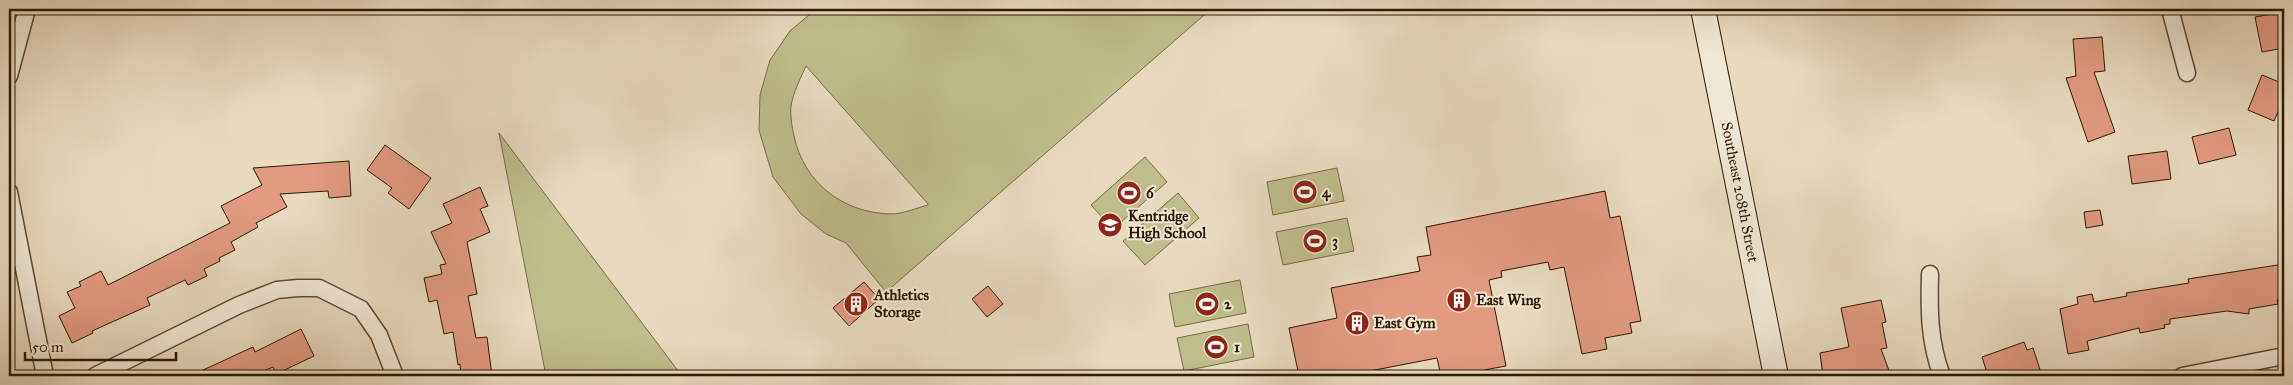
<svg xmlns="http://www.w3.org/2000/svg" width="2293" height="385" font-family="'IM FELL Great Primer',serif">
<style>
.green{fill:#bfbd8c;stroke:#766c48;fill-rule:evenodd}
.building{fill:#e29a81;stroke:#2c1a03}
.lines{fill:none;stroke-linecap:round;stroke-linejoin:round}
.minor-casing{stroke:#5b4a32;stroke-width:19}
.secondary-casing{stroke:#2c1a03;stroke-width:26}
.minor{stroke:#f1e7d5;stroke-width:16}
.secondary{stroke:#f1e7d5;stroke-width:24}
.labels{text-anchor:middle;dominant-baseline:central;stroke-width:4;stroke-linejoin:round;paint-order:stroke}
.poi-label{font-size:15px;font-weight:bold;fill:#2c1a03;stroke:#f1e7d5;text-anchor:start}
.street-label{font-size:15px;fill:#2c1a03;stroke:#f1e7d5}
</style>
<rect width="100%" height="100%" fill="#e9dabf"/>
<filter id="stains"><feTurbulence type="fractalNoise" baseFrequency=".004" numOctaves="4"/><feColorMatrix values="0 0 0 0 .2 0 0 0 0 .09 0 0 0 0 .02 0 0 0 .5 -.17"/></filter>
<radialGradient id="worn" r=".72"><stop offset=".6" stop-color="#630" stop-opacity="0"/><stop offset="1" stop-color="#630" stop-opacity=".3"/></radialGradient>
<path class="green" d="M 816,9 L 1211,9 L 886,292 L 846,243 L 826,234 L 801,214 L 773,177 L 759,130 L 760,95 L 770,60 L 790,31 ZM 806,66 L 928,204 L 928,205 C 917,208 902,214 891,214 C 843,213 804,183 794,136 C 792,127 790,115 791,106 C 793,93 801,77 806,66 Z
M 499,133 L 682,376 L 546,376 Z
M 1145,157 L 1167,182 L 1113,229 L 1091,205 Z
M 1337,168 L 1344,201 L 1273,215 L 1267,182 Z
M 1178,193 L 1199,218 L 1145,265 L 1123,241 Z
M 1347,218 L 1354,251 L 1283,265 L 1276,232 Z
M 1240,280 L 1246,313 L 1175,327 L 1169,294 Z
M 1248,324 L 1254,357 L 1184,371 L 1177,338 Z"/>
<path class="building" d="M 2284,12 L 2284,48 L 2262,52 L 2255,17 Z
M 2102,37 L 2105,71 L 2094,72 L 2115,132 L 2088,142 L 2066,78 L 2076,76 L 2073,39 Z
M 2262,75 L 2284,84 L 2284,98 L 2274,121 L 2248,110 Z
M 2229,128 L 2236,155 L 2199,164 L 2192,137 Z
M 385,145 L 431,178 L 409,209 L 388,193 L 392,188 L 367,170 Z
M 2167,151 L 2171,179 L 2132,184 L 2128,156 Z
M 349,161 L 351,196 L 329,198 L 328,191 L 280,194 L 287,207 L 256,223 L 258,227 L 231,242 L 235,250 L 219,258 L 220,261 L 204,269 L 207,276 L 188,285 L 185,280 L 147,298 L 150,305 L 92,331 L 93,333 L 72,343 L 59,316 L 75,308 L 67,292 L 81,286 L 79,282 L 101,271 L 108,285 L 230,223 L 221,206 L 262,185 L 253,168 Z
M 480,187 L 488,206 L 480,209 L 490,232 L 467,242 L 477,294 L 468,296 L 476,338 L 487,337 L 492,376 L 461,376 L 460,364 L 458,365 L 453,332 L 444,334 L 437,300 L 429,302 L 424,278 L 442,274 L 440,265 L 446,264 L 431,232 L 452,223 L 443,204 Z
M 1605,191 L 1610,218 L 1620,216 L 1641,321 L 1630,323 L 1632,333 L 1605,338 L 1607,349 L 1582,354 L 1564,267 L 1550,270 L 1548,262 L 1501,271 L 1502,277 L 1489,280 L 1506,366 L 1484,370 L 1485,376 L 1441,376 L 1437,358 L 1344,376 L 1299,376 L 1289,328 L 1337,318 L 1331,288 L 1420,271 L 1417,257 L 1431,255 L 1426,227 Z
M 2100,210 L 2103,225 L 2086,228 L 2084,212 Z
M 2284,264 L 2284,299 L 2277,300 L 2278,304 L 2249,309 L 2249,314 L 2227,311 L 2170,319 L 2170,324 L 2164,325 L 2165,328 L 2140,333 L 2139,328 L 2087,341 L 2089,350 L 2068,354 L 2060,309 L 2078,304 L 2077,297 L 2092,294 L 2094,302 L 2127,296 L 2126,293 L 2189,283 L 2188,279 Z
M 864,282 L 879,299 L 849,326 L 833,308 Z
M 988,286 L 1003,304 L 987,317 L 972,299 Z
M 1881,300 L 1886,322 L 1882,323 L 1887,348 L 1881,349 L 1891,376 L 1823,376 L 1820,353 L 1849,347 L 1841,308 Z
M 301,329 L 314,356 L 276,374 L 273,367 L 252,376 L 190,376 L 253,347 L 255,352 Z
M 2024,342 L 2027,350 L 2033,348 L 2042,376 L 1988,376 L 1982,357 Z"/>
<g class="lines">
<defs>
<path id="minor" d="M 2170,9 L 2187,73
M 9,76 L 27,9
M 9,192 L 45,376
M 1930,274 C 1929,310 1929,342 1942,376
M 95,376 L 239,305 L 277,290 L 298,288 L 319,288 L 361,309 L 379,335 L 395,376
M 2182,376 L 2284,356"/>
<path id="secondary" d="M 1703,9 L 1776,376"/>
</defs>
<use href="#minor" class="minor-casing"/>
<use href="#secondary" class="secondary-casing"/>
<use href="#minor" class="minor"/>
<use href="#secondary" class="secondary"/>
</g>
<defs>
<symbol id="stadium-disc" viewBox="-11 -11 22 22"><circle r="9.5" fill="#8f2418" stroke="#f1e7d5"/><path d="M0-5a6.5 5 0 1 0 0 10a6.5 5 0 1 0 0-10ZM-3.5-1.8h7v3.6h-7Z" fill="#fff"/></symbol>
<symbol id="school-disc" viewBox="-11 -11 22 22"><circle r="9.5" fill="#8f2418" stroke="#f1e7d5"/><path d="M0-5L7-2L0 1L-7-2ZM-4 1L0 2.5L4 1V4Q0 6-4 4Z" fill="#fff"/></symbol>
<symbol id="building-disc" viewBox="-11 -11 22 22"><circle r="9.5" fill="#8f2418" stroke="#f1e7d5"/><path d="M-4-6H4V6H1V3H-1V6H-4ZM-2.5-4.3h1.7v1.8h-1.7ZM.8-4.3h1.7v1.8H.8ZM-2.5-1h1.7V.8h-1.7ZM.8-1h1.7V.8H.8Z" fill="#fff"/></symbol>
</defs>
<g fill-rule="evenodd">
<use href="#stadium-disc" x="1291" y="178" width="28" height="28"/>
<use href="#stadium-disc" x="1115" y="179" width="28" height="28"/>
<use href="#school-disc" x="1096" y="211" width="28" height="28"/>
<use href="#stadium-disc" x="1301" y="227" width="28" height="28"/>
<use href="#building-disc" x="1445" y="286" width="28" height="28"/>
<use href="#building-disc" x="842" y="290" width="28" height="28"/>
<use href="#stadium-disc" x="1193" y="290" width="28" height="28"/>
<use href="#building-disc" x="1343" y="309" width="28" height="28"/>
<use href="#stadium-disc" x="1202" y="333" width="28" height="28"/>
</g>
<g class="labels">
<g class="poi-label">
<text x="1322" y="192">4</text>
<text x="1146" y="193">6</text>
<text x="1128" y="216">Kentridge<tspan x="1128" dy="17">High School</tspan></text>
<text x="1332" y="241">3</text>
<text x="874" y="295">Athletics<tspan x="874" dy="17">Storage</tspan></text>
<text x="1476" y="300">East Wing</text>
<text x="1224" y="304">2</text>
<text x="1374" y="323">East Gym</text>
<text x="1234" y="347">1</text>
</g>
<g class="street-label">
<text transform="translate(1740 192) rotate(79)">Southeast 208th Street</text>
</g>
</g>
<rect width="2293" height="385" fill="none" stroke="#e9dabf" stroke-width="30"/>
<rect x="10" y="10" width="2273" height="365" fill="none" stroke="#2c1a03" stroke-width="2.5"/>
<rect x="15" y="15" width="2263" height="355" fill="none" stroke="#2c1a03"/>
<path d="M25 352v8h151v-8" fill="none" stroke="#2c1a03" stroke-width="2.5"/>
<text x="32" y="352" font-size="15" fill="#2c1a03" stroke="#f1e7d5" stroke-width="4" paint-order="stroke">50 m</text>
<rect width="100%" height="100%" filter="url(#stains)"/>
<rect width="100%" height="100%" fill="url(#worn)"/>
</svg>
